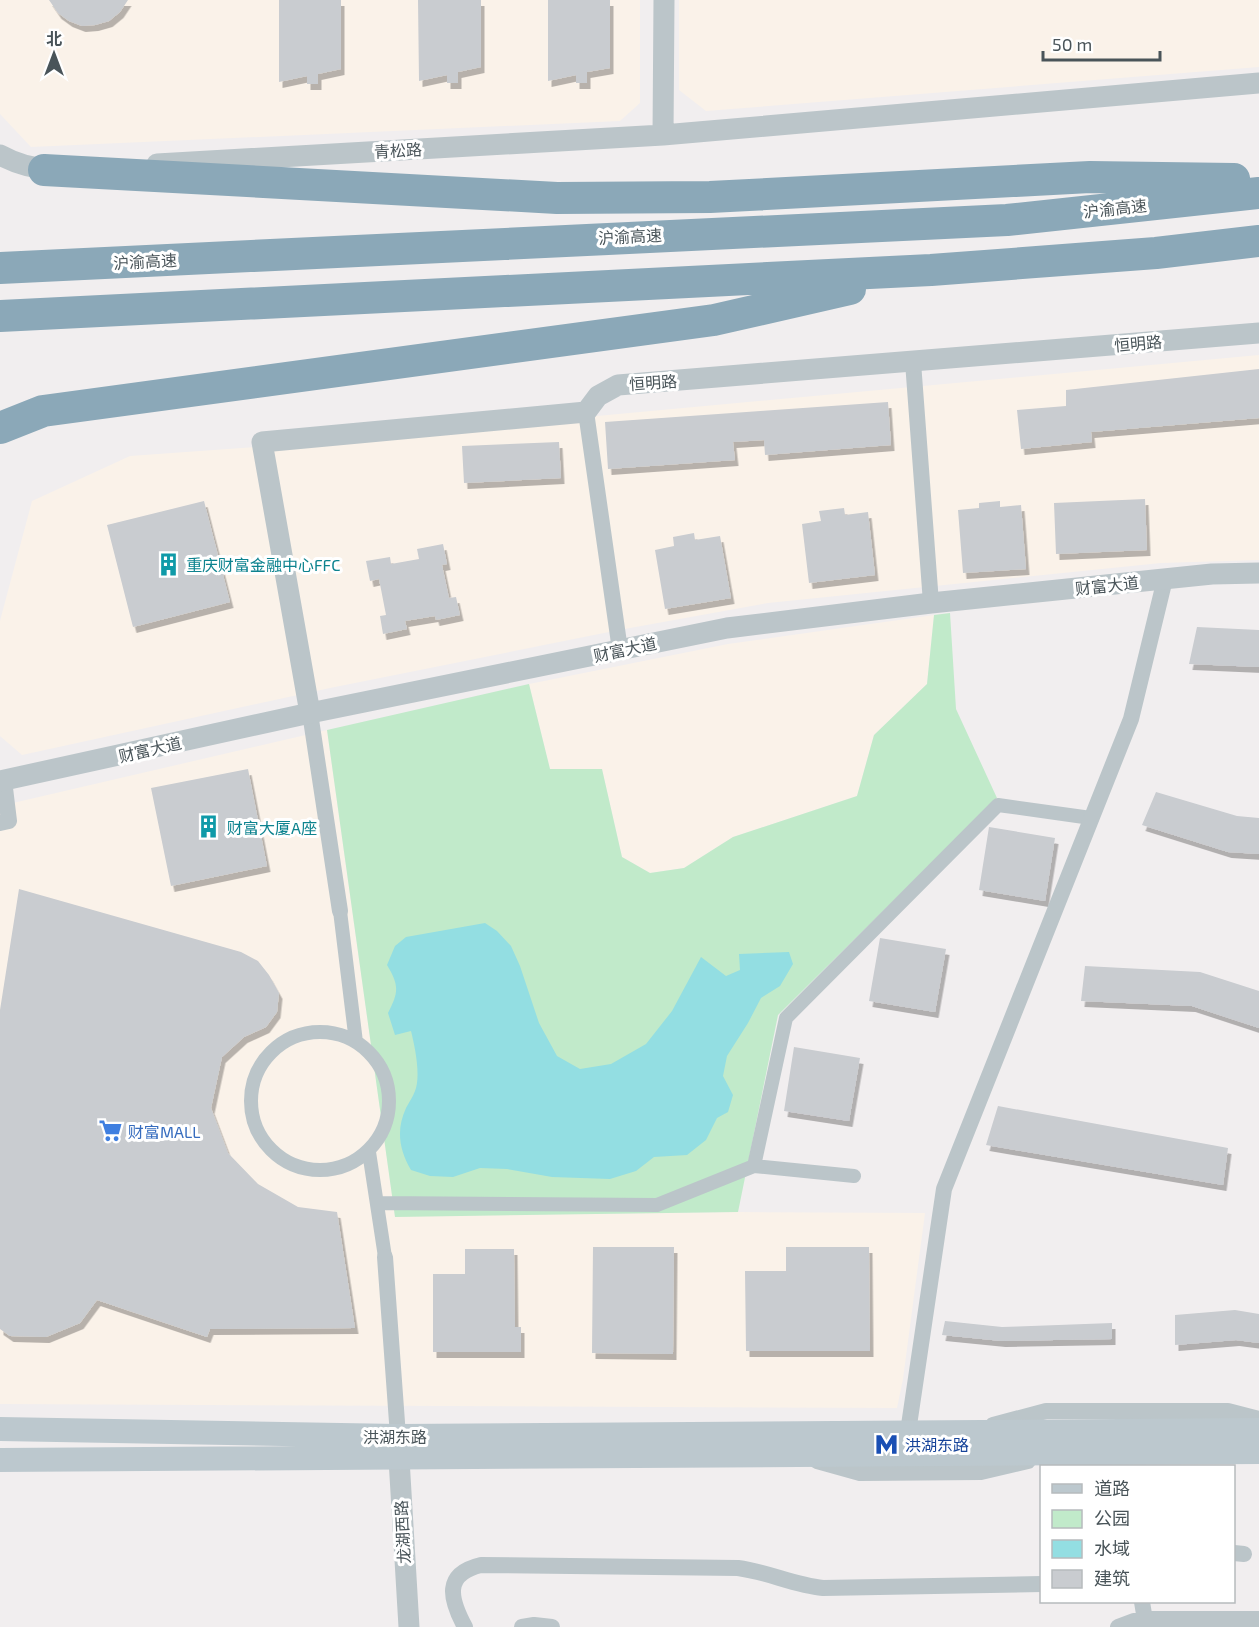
<svg xmlns="http://www.w3.org/2000/svg" width="1259" height="1627" font-family="'Exo 2','Noto Sans SC',sans-serif">
<style>
.commercial{fill:#faf2e9}
.green{fill:#c1eaca}
.water{fill:#93dee2}
.building{fill:#c9ccd0;filter:url(#shadow)}
.lines{fill:none;stroke-linecap:round;stroke-linejoin:round}
.pedestrian{stroke:#bbc5c9;stroke-width:14}
.minor{stroke:#bbc5c9;stroke-width:16}
.tertiary{stroke:#bbc5c9;stroke-width:21}
.secondary{stroke:#bcc8ce;stroke-width:24}
.motorway{stroke:#8ba8b8;stroke-width:32}
.labels{text-anchor:middle;dominant-baseline:central;stroke-width:6;stroke-linejoin:round;paint-order:stroke}
.street-label{font-size:16px;fill:#495459;stroke:#fff}
.culture-label{font-size:16px;fill:#0d838f;stroke:#fff;text-anchor:start}
.shop-label{font-size:16px;fill:#366cbe;stroke:#fff;text-anchor:start}
.transit-label{font-size:16px;fill:#164399;stroke:#fff;text-anchor:start}
</style>
<defs>
<filter id="shadow"><feDropShadow dx="3.5" dy="6" stdDeviation="0" flood-color="#0004"/></filter>
</defs>
<rect width="100%" height="100%" fill="#f1eeef"/>
<path class="commercial" d="M 0,0 L 640,0 L 640,103 L 620,121 L 31,147 L 0,114 Z
M 679,0 L 1259,0 L 1259,67 L 706,111 L 679,90 Z
M 1259,355 L 1259,560 L 1161,563 L 768,603 L 619,630 L 330,688 L 22,755 L 0,736 L 0,621 L 32,501 L 130,456 L 282,445 Z
M 934,615 L 927,684 L 874,735 L 857,796 L 733,837 L 684,868 L 650,873 L 622,857 L 602,769 L 550,769 L 529,684 L 728,644 Z
M 327,730 L 395,1216 L 738,1212 L 925,1213 L 903,1379 L 897,1408 L 0,1404 L 0,806 Z"/>
<path class="green" d="M 950,613 L 956,709 L 997,798 L 778,1015 L 738,1212 L 395,1217 L 327,730 L 529,684 L 550,769 L 602,769 L 622,857 L 650,873 L 684,868 L 733,837 L 857,796 L 874,735 L 927,684 L 934,615 Z"/>
<path class="water" d="M 485,923 L 497,931 L 511,946 L 520,966 L 539,1023 L 557,1056 L 580,1069 L 611,1064 L 646,1044 L 672,1011 L 701,957 L 726,976 L 740,970 L 739,954 L 789,952 L 793,964 L 780,986 L 761,998 L 748,1023 L 727,1056 L 723,1076 L 733,1095 L 728,1112 L 717,1118 L 706,1140 L 687,1155 L 654,1157 L 636,1171 L 610,1179 L 552,1177 L 507,1169 L 480,1168 L 453,1177 L 430,1176 L 411,1170 C 399,1149 396,1130 406,1108 C 409,1102 413,1097 415,1091 C 421,1076 415,1047 411,1031 L 395,1035 L 388,1013 C 399,992 399,985 387,965 L 395,946 L 406,937 Z"/>
<path class="building" d="M 49,0 L 128,0 L 120,12 L 109,21 L 95,25 L 82,26 L 69,21 L 58,13 Z
M 279,0 L 341,0 L 341,69 L 318,74 L 318,84 L 307,84 L 307,76 L 279,82 Z
M 418,0 L 481,0 L 481,67 L 458,72 L 458,83 L 447,83 L 447,75 L 419,81 Z
M 548,0 L 610,0 L 610,68 L 587,72 L 587,83 L 576,83 L 576,75 L 548,81 Z
M 1259,369 L 1259,418 L 1091,432 L 1092,442 L 1021,449 L 1017,410 L 1066,406 L 1066,390 Z
M 888,402 L 891,445 L 765,455 L 764,440 L 733,442 L 735,460 L 608,469 L 605,422 Z
M 559,442 L 561,478 L 464,483 L 462,446 Z
M 1145,499 L 1147,550 L 1056,554 L 1054,503 Z
M 204,501 L 230,602 L 133,627 L 107,525 Z
M 1000,501 L 1000,507 L 1021,505 L 1026,569 L 963,573 L 958,510 L 979,508 L 979,503 Z
M 844,508 L 845,515 L 868,512 L 875,575 L 809,583 L 802,524 L 821,521 L 819,511 Z
M 694,533 L 695,540 L 720,536 L 731,598 L 665,609 L 655,550 L 674,546 L 673,537 Z
M 443,544 L 447,564 L 442,565 L 449,598 L 456,597 L 460,615 L 436,620 L 435,616 L 405,621 L 407,629 L 383,634 L 380,616 L 386,615 L 379,579 L 370,581 L 366,561 L 390,557 L 391,564 L 419,559 L 417,549 Z
M 1197,627 L 1259,630 L 1259,667 L 1189,664 Z
M 248,769 L 267,866 L 171,886 L 151,788 Z
M 1156,792 L 1237,816 L 1259,818 L 1259,854 L 1228,852 L 1142,825 Z
M 989,827 L 1055,838 L 1045,901 L 979,890 Z
M 19,889 L 241,952 L 258,961 L 269,975 L 279,993 L 277,1012 L 266,1027 L 244,1037 L 222,1057 L 211,1108 L 228,1153 L 258,1184 L 298,1207 L 337,1212 L 355,1328 L 210,1329 L 207,1337 L 97,1300 L 80,1323 L 46,1337 L 10,1336 L 0,1329 L 0,1010 Z
M 880,938 L 946,949 L 935,1012 L 869,1001 Z
M 1085,966 L 1200,972 L 1259,991 L 1259,1028 L 1192,1006 L 1081,1001 Z
M 794,1047 L 860,1058 L 849,1121 L 784,1111 Z
M 998,1106 L 1228,1148 L 1223,1185 L 986,1145 Z
M 593,1247 L 674,1247 L 673,1354 L 592,1353 Z
M 786,1247 L 869,1247 L 870,1351 L 746,1351 L 745,1271 L 786,1271 Z
M 465,1249 L 514,1249 L 515,1327 L 521,1327 L 521,1352 L 433,1352 L 433,1274 L 465,1274 Z
M 1235,1310 L 1259,1314 L 1259,1343 L 1236,1340 L 1175,1345 L 1175,1315 Z
M 945,1321 L 1002,1327 L 1112,1323 L 1112,1339 L 1002,1341 L 942,1335 Z"/>
<g class="lines">
<path class="pedestrian" d="M 340,911 L 356,1042
M251 1101a69 69 0 1 1 138 0a69 69 0 1 1-138 0Z
M 369,1152 L 385,1257
M 754,1166 L 786,1018 L 998,805 L 1091,818
M 377,1203 L 657,1205 L 754,1166 L 854,1176"/>
<path class="minor" d="M 913,362 L 931,603
M 586,412 L 620,650
M 310,713 L 340,911
M 0,823 L 9,821 L 4,780
M 385,1257 L 398,1436
M 993,1425 L 1046,1411 L 1228,1411 L 1259,1419
M 908,1432 L 944,1189 L 1131,719 L 1165,579
M 817,1461 L 860,1473 L 981,1472 L 1028,1461
M 1234,1553 L 1244,1554
M 1142,1602 L 1145,1620
M 465,1627 C 450,1599 443,1574 481,1565 L 738,1568 C 768,1572 794,1585 823,1588 L 1042,1584
M 522,1627 L 534,1625 L 552,1627
M 1118,1627 L 1134,1621 L 1152,1619 L 1258,1619"/>
<path class="tertiary" d="M 663,135 L 664,0
M 0,155 C 18,165 36,170 57,169
M 157,164 L 663,135 L 1259,83
M 310,713 L 262,442 L 586,412 L 598,396 L 618,385 L 1259,333
M 0,781 L 310,713 L 727,628 L 931,603 L 1212,574 L 1259,573
M 398,1442 L 409,1627"/>
<path class="secondary" d="M 0,1429 L 398,1436 L 1259,1430
M 0,1460 L 1259,1452"/>
<path class="motorway" d="M 44,170 L 557,198 L 710,197 L 1090,177 L 1234,179
M 0,268 L 1007,220 L 1259,193
M 0,316 L 931,270 L 1156,253 L 1259,241
M 0,428 L 43,411 L 714,320 L 850,289"/>
</g>
<defs>
<symbol id="building-bare" viewBox="-9 -9 18 18"><path d="M-4-6H4V6H1V3H-1V6H-4ZM-2.5-4.3h1.7v1.8h-1.7ZM.8-4.3h1.7v1.8H.8ZM-2.5-1h1.7V.8h-1.7ZM.8-1h1.7V.8H.8Z" fill="#0f9aa8" stroke="#fff" stroke-width="2.5" paint-order="stroke"/></symbol>
<symbol id="supermarket-bare" viewBox="-9 -9 18 18"><path d="M-6-5.5h2.5l.6 2H6L4.5 2H-2.5L-4.4-4H-6ZM-1.5 3.2a1.3 1.3 0 1 0 .1 0ZM3 3.2a1.3 1.3 0 1 0 .1 0Z" fill="#3f7fe0" stroke="#fff" stroke-width="2.5" paint-order="stroke"/></symbol>
<symbol id="metro-bare" viewBox="-9 -9 18 18"><path d="M-5.5 5V-5H-3L0 0L3-5H5.5V5H3V-.5L0 4L-3-.5V5Z" fill="#1a4fb4" stroke="#fff" stroke-width="2.5" paint-order="stroke"/></symbol>
</defs>
<g fill-rule="evenodd">
<use href="#building-bare" x="152" y="548" width="33" height="33"/>
<use href="#building-bare" x="192" y="810" width="33" height="33"/>
<use href="#supermarket-bare" x="94" y="1114" width="33" height="33"/>
<use href="#metro-bare" x="870" y="1428" width="33" height="33"/>
</g>
<g class="labels">
<g class="street-label">
<text transform="translate(398 150) rotate(-3)">青松路</text>
<text transform="translate(1115 208) rotate(-6)">沪渝高速</text>
<text transform="translate(630 236) rotate(-3)">沪渝高速</text>
<text transform="translate(145 261) rotate(-3)">沪渝高速</text>
<text transform="translate(1138 343) rotate(-5)">恒明路</text>
<text transform="translate(653 382) rotate(-4)">恒明路</text>
<text transform="translate(1107 585) rotate(-6)">财富大道</text>
<text transform="translate(625 649) rotate(-12)">财富大道</text>
<text transform="translate(150 749) rotate(-13)">财富大道</text>
<text x="395" y="1436">洪湖东路</text>
<text transform="translate(402 1532) rotate(-93)">龙湖西路</text>
</g>
<g class="culture-label">
<text x="186" y="564">重庆财富金融中心FFC</text>
<text x="227" y="827">财富大厦A座</text>
</g>
<g class="shop-label">
<text x="128" y="1131">财富MALL</text>
</g>
<g class="transit-label">
<text x="905" y="1444">洪湖东路</text>
</g>
</g>
<rect x="1040" y="1465" width="195" height="138" fill="#ffffff" stroke="#b6bbbd" stroke-width="1.5"/>
<rect x="1052" y="1484" width="30" height="9" fill="#bcc8ce" stroke="#b6bbbd" stroke-width="1.5"/>
<text x="1094" y="1495" font-size="18" fill="#495459">道路</text>
<rect x="1052" y="1510" width="30" height="18" fill="#c1eaca" stroke="#b6bbbd" stroke-width="1.5"/>
<text x="1094" y="1525" font-size="18" fill="#495459">公园</text>
<rect x="1052" y="1540" width="30" height="18" fill="#93dee2" stroke="#b6bbbd" stroke-width="1.5"/>
<text x="1094" y="1555" font-size="18" fill="#495459">水域</text>
<rect x="1052" y="1570" width="30" height="18" fill="#c9ccd0" stroke="#b6bbbd" stroke-width="1.5"/>
<text x="1094" y="1585" font-size="18" fill="#495459">建筑</text>
<g transform="translate(54 54)" stroke="#ffffff" stroke-width="4.5" paint-order="stroke">
<path d="M0-4.5L10 22L0 15L-10 22Z" fill="#495459"/>
<text y="-9" font-size="16" font-weight="bold" text-anchor="middle" fill="#495459">北</text>
</g>
<path d="M1043 51v9h117v-9" fill="none" stroke="#495459" stroke-width="3"/>
<text x="1052" y="51" font-size="18" fill="#495459" stroke="#ffffff" stroke-width="4.5" paint-order="stroke">50 m</text>
</svg>
